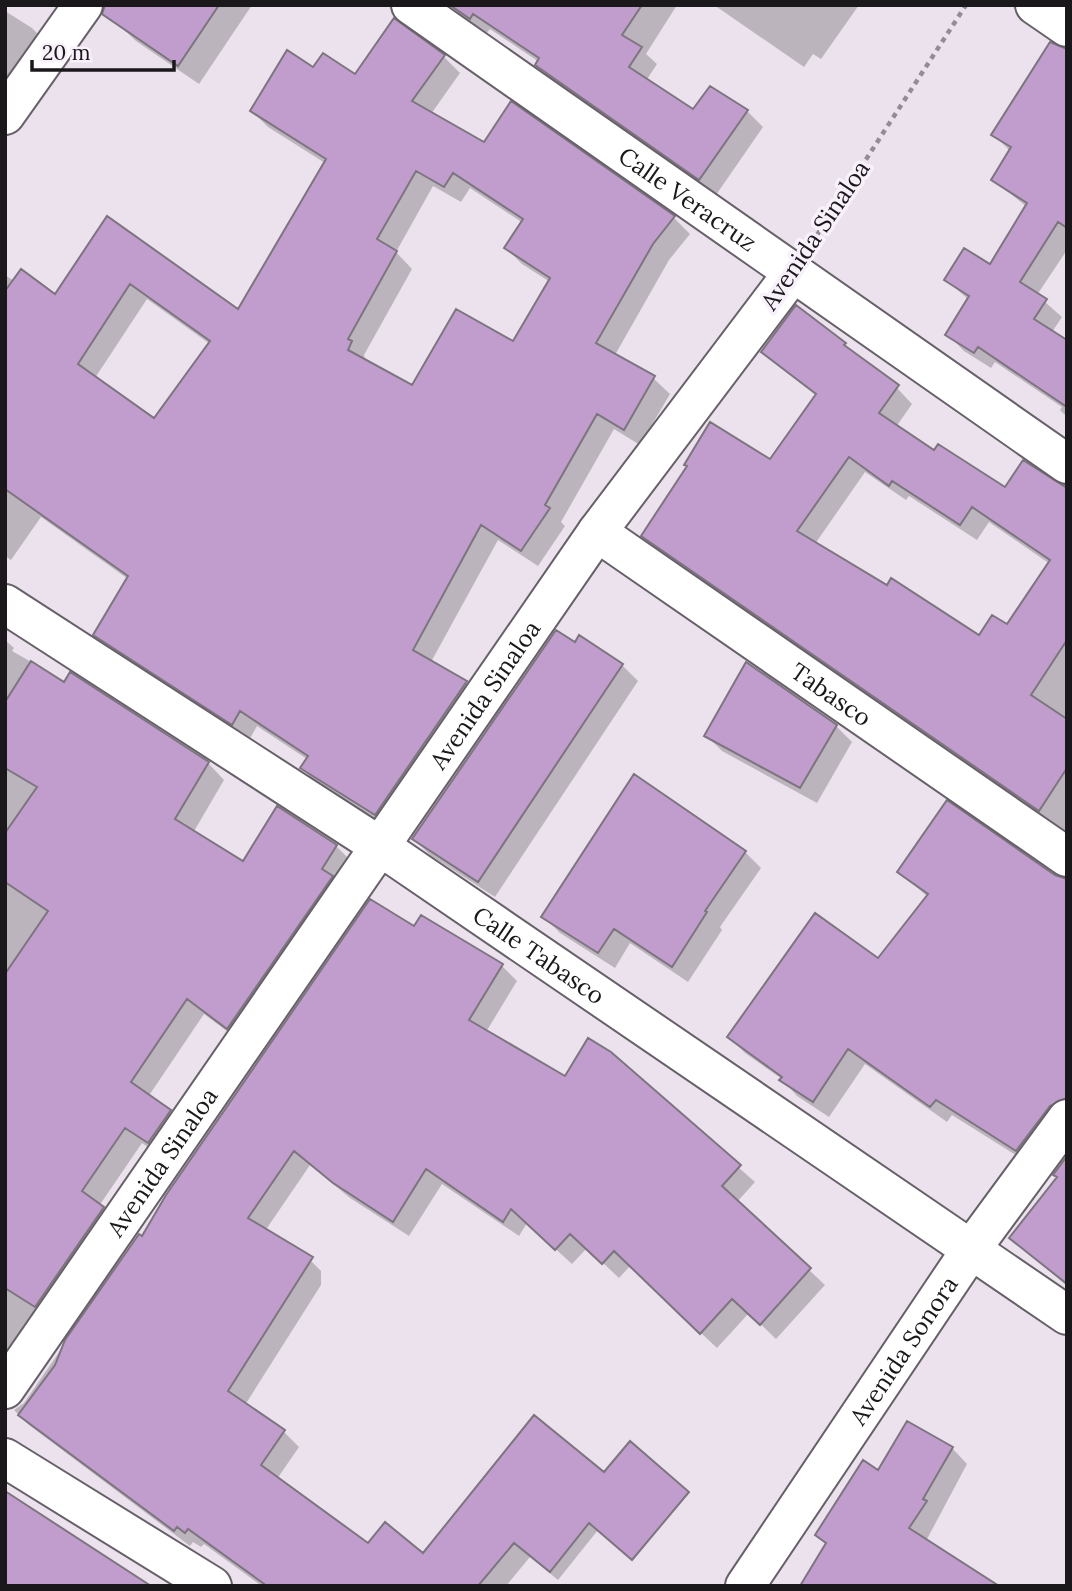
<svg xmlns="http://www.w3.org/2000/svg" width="1072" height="1591" font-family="Lora,serif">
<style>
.shadow{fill:#0003;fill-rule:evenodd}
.building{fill:#c19dcd;stroke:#7c757f;stroke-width:2;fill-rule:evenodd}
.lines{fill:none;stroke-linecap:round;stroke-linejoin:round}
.street-casing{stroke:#676069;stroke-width:42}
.path{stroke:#928c94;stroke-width:4.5;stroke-dasharray:5 5;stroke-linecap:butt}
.street{stroke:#fff;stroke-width:38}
.labels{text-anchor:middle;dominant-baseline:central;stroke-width:7;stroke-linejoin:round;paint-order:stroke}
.street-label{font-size:24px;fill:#1b181c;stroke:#f8f0fb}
</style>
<rect width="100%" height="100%" fill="#ebe2ed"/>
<path class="shadow" d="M 127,5 L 252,5 L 199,84 L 136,41 L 116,22 Z
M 443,5 L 677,5 L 646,54 L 657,64 L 646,81 L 694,112 L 747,111 L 763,127 L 716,195 L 553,81 L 537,65 L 539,62 L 490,29 L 486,34 Z
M 714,5 L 859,5 L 821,59 L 813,54 L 804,67 Z
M 5,11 L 32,28 L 48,45 L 5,113 Z
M 1067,50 L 1067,250 L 1037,295 L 1062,317 L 1052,332 L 1067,342 L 1067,417 L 1060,410 L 1062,407 L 995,362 L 991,368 L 964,351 L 948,335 L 969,300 L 946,280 L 990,266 L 1027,207 L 993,180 L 1009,150 L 993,134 Z
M 443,56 L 460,73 L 431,114 L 485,144 L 673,217 L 690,234 L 669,260 L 615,355 L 653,378 L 670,394 L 640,445 L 614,429 L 561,522 L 565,526 L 538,566 L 498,540 L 431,662 L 466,683 L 483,699 L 392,830 L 318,785 L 302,768 L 307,759 L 257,726 L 249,740 L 111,651 L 95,634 L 128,579 L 41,517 L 11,560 L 5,556 L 5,275 L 14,281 L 56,296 L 108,218 L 239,312 L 325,163 L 268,127 L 252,111 L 314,69 L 356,76 ZM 433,186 L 461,202 L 470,188 L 523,223 L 506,248 L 522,264 L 550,282 L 514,344 L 413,388 L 366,362 L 364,355 L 412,269 L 396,252 ZM 147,299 L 210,344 L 155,421 L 95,378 Z
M 763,351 L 897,388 L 912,404 L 896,427 L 934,453 L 1005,489 L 1067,503 L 1067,833 L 660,552 L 644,536 L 771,462 L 817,396 ZM 865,472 L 906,500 L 909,496 L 977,540 L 989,522 L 1050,564 L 1007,626 L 979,638 L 815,544 Z
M 5,640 L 14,648 L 12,651 L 208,763 L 224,780 L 193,833 L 243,864 L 336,846 L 353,863 L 244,1044 L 204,1014 L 148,1097 L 186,1128 L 165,1159 L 142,1143 L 99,1206 L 119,1225 L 5,1390 Z
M 622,665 L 638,681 L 495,897 L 430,855 L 414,839 Z
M 836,726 L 852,742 L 817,803 L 722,751 L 706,735 Z
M 745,852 L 761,868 L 720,927 L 722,930 L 688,982 L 630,943 L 615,968 L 560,933 L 544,917 Z
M 899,872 L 1054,877 L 1055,1102 L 1067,1114 L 1033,1166 L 952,1115 L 947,1122 L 865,1064 L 829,1117 L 797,1096 L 782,1079 L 745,1053 L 729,1037 L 878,961 L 928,897 Z
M 415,928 L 502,966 L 517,981 L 486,1032 L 566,1078 L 610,1054 L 755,1182 L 737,1202 L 825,1285 L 776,1339 L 749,1313 L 717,1348 L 630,1266 L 619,1278 L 587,1248 L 572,1264 L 527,1223 L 519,1236 L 442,1184 L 409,1236 L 350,1198 L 310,1165 L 265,1231 L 305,1255 L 321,1271 L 321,1285 L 245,1405 L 283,1431 L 299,1447 L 277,1479 L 368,1545 L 423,1555 L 626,1495 L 558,1580 L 530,1557 L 506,1586 L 262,1586 L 204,1544 L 201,1547 L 193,1542 L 190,1546 L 29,1425 L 14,1410 L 24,1403 L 139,1236 L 143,1239 Z
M 1067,1158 L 1067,1286 L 1012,1238 L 1058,1178 Z
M 952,1448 L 967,1464 L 926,1541 L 827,1545 L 817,1535 L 879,1473 Z"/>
<path class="building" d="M 105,5 L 219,5 L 178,66 L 102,14 Z
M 450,5 L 642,5 L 622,35 L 642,47 L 629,67 L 693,109 L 710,86 L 748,110 L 699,180 L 535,65 L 539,58 L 473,14 L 470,19 Z
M 394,18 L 445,55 L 412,101 L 484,142 L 511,101 L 675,216 L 653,244 L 596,343 L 655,376 L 624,430 L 597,414 L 545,505 L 550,508 L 521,551 L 481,525 L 413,650 L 467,681 L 375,815 L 300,768 L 308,756 L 240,711 L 232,725 L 93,635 L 128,576 L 5,489 L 5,291 L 21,269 L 55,294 L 107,216 L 238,309 L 326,159 L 250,111 L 287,50 L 313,67 L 323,53 L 355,74 ZM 416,171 L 444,187 L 453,173 L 523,219 L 504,248 L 550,278 L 513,341 L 456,309 L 412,385 L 348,350 L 352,341 L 348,339 L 397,251 L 377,239 ZM 130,284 L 210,341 L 154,418 L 78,364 Z
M 1050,42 L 1067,49 L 1067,228 L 1058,222 L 1020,282 L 1047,299 L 1034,319 L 1067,340 L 1067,407 L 978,347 L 974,353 L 945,335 L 969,296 L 944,280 L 964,248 L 990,264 L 1027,203 L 991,180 L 1011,147 L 991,135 Z
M 796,305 L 846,343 L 844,345 L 899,385 L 879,413 L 934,450 L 938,444 L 1005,487 L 1023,460 L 1067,488 L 1067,640 L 1031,695 L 1067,719 L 1067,768 L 1039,811 L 641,536 L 687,466 L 684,465 L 710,422 L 770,459 L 816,394 L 761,352 ZM 849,457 L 889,486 L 892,481 L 960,525 L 972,507 L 1050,560 L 1007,624 L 992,615 L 979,635 L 891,578 L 887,585 L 797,531 Z
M 556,630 L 575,642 L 579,635 L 623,664 L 478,882 L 412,839 Z
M 31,661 L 64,682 L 70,672 L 209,762 L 175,819 L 243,861 L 277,806 L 337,845 L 322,869 L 333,876 L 227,1029 L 187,999 L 131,1082 L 171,1110 L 148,1143 L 125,1128 L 82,1191 L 104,1207 L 35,1307 L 5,1288 L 5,974 L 48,911 L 5,882 L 5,833 L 37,787 L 5,768 L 5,702 Z
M 746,662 L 837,725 L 800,788 L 704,736 Z
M 634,774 L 746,851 L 705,911 L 707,912 L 672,967 L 614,929 L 598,953 L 541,917 Z
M 947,800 L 1055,875 L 1067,879 L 1067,1098 L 1050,1106 L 1016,1151 L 936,1100 L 930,1107 L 848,1049 L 813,1102 L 779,1080 L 782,1077 L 727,1037 L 815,913 L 878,958 L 928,894 L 897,872 Z
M 370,899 L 414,926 L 421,915 L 503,964 L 469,1020 L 565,1076 L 588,1038 L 611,1052 L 741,1165 L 722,1186 L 811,1268 L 760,1325 L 732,1299 L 700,1334 L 614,1251 L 602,1264 L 570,1234 L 555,1250 L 511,1209 L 503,1222 L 426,1169 L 393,1222 L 333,1183 L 294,1151 L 248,1218 L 313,1257 L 228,1391 L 285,1430 L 261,1465 L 368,1543 L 385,1522 L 423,1553 L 534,1415 L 604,1472 L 630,1441 L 689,1492 L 632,1560 L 589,1523 L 550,1572 L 514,1543 L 478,1586 L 267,1586 L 188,1529 L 185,1533 L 177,1527 L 174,1531 L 18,1415 L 55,1365 L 65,1340 L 139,1234 L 142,1236 L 166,1195 Z
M 1067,1156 L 1067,1284 L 1009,1238 L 1057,1177 L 1053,1175 Z
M 907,1421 L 953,1447 L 923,1499 L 927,1501 L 909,1528 L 999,1586 L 800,1586 L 826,1543 L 815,1535 L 863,1460 L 878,1470 Z
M 5,1491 L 151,1586 L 5,1586 Z"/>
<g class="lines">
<defs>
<g id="street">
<path id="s1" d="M 411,5 L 1067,464"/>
<path d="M 1035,5 L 1067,27"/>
<path d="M 5,115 L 83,5"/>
<path id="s2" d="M 597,532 L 1067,857"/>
<path id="s3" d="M 5,604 L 381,847 L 1067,1315"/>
<path id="s4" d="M 5,1389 L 597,532 L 792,274"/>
<path d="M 5,1458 L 212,1586"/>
<path id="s5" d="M 745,1586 L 972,1248 L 1067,1119"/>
</g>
</defs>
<use href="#street" class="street-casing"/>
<path class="path" d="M 817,235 L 966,5"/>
<use href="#street" class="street"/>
</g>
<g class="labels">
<g class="street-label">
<text stroke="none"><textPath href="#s1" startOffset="338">Calle Veracruz</textPath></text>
<text transform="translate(815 235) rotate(-56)">Avenida Sinaloa</text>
<text stroke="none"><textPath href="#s2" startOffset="285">Tabasco</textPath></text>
<text stroke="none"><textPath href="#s4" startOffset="844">Avenida Sinaloa</textPath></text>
<text stroke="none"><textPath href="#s3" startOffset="639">Calle Tabasco</textPath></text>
<text stroke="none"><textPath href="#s4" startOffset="276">Avenida Sinaloa</textPath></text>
<text stroke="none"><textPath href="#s5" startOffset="284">Avenida Sonora</textPath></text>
</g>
</g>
<rect width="1072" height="1591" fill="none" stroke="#1b181c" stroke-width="14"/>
<path d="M32 60v10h142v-10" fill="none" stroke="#1b181c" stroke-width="3.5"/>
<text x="42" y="60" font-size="21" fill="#1b181c" stroke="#f8f0fb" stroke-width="5" paint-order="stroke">20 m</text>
</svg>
